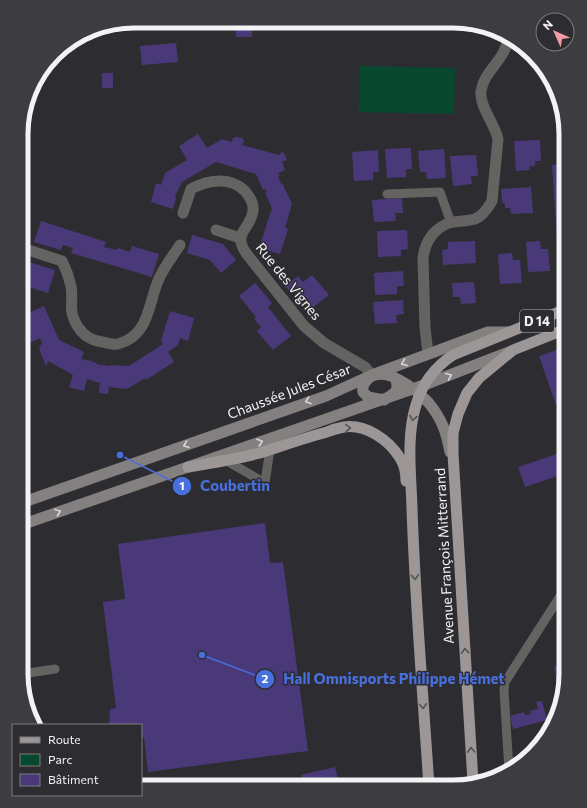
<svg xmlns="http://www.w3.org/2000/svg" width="587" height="808" font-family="Commissioner,sans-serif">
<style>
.green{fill:#07482e}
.building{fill:#4a3979}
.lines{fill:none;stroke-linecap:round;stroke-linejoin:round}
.service{stroke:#656362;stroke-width:9}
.minor{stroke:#656362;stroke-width:11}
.secondary{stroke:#84807f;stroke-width:11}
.primary{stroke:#9c9796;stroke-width:11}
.oneway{stroke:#d7d6d8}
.oneway2{stroke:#545254}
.labels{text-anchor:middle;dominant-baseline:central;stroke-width:3;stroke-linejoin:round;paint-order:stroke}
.shield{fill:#2d2d31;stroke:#b8b8bb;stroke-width:1}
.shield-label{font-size:13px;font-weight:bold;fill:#f3f3f6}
.street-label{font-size:14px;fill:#f3f3f6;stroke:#2d2d31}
.rim{fill:none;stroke:#f3f3f6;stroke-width:5}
.leader{fill:none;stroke:#486fde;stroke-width:1.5}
.callout-dot{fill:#486fde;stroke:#2d2d31;stroke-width:1.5}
.mark-label{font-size:12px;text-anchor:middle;font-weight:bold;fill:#fff}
.callout-label{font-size:15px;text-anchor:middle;font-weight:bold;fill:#486fde;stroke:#2d2d31;stroke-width:3;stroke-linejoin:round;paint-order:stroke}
</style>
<rect width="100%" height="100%" fill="#2d2d31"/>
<path class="green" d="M 360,66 L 455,68 L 454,114 L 359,112 Z"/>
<path class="building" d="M 235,21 L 252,21 L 252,37 L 236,37 Z
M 176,43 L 178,62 L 142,65 L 140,46 Z
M 102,73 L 113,73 L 113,88 L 102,88 Z
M 198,134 L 207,148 L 222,139 L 232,142 L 233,138 L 236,137 L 242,138 L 244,141 L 242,145 L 279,155 L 283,151 L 287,160 L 282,162 L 285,170 L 278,173 L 280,176 L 278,177 L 281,184 L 282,183 L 292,204 L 285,228 L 288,229 L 280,254 L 259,248 L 272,208 L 265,193 L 267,192 L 265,189 L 263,190 L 256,174 L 216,162 L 182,182 L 175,196 L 176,198 L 173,209 L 151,202 L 156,183 L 161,185 L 165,173 L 187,160 L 179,146 Z
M 540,140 L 541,161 L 535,161 L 535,166 L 529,166 L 530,170 L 516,171 L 514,141 Z
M 411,148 L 412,169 L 406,169 L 406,177 L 387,178 L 385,149 Z
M 444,149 L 446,178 L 427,179 L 426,172 L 420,172 L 418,151 Z
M 378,150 L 379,172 L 373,172 L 373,180 L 354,181 L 352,152 Z
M 476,155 L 478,176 L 471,176 L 472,184 L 453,186 L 450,156 Z
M 565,164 L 566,280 L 560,281 L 552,165 Z
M 531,187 L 533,213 L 511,214 L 510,208 L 505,208 L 505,203 L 502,203 L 501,189 Z
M 402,198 L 403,213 L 395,213 L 396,221 L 374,222 L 372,200 Z
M 41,221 L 106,242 L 104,247 L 117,250 L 118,248 L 130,252 L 132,246 L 159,254 L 152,277 L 71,253 L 73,248 L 63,245 L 61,250 L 34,242 Z
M 407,230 L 408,249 L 401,250 L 401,256 L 378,257 L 377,231 Z
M 192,235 L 223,244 L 236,260 L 221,273 L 210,260 L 187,253 Z
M 475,241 L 476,263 L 443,265 L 442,250 L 448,249 L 448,242 Z
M 540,241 L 541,249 L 548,249 L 550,271 L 528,272 L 526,242 Z
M 512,253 L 513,260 L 520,260 L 522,283 L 500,284 L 498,254 Z
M 22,260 L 55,270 L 48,293 L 22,285 Z
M 403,271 L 404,286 L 397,286 L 397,294 L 375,295 L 374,273 Z
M 312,275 L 329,295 L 311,309 L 295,289 L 291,293 L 285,286 L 298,276 L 303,282 Z
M 474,282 L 476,303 L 461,304 L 460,297 L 453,297 L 452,283 Z
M 255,283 L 272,303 L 268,307 L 291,336 L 273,350 L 257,331 L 261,327 L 254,319 L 256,317 L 239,296 Z
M 403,300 L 404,314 L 396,315 L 397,323 L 375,324 L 373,302 Z
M 44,306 L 59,340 L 84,352 L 81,359 L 91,361 L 100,365 L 110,366 L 110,365 L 129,366 L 163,344 L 161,341 L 170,311 L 194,318 L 188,341 L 180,338 L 178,345 L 168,352 L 174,362 L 146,380 L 145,378 L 127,389 L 109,387 L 108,394 L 99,393 L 100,383 L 87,379 L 84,391 L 69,387 L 73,375 L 48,361 L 46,366 L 39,349 L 42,343 L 40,338 L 25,345 L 22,336 L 22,316 Z
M 566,347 L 566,401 L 556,405 L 539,356 Z
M 21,435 L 29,437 L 23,459 L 21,459 Z
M 566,451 L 566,473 L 525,487 L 518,467 Z
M 265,523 L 270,563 L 283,562 L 308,751 L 148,772 L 144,737 L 141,738 L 141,725 L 109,725 L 110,709 L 116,708 L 103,602 L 125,599 L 118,544 Z
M 566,620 L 566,636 L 563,636 L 560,622 Z
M 566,664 L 566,681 L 563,689 L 559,690 L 554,667 Z
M 542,701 L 547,720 L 513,729 L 510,716 L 524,712 L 525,715 L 531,714 L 530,711 L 538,709 L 536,702 Z
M 335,767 L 340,787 L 304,787 L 301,775 Z"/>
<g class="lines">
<path class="service" d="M 387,194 L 440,192 L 451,223
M 227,461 L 265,483 L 270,449
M 21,674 L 55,669
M 509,770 L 504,690 L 505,682 L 566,587"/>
<path class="minor" d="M 183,213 L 191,189 C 208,180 230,176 245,191 C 250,197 254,204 253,211 C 250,231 232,232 246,253 L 304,326 L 324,343 L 365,367 L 372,375
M 216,230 L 240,238
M 22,248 L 62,261 C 66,269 69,277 71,286 C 74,304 67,309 78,327 C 84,336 93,341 103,342 C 107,343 114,345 118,344 C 149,336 148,305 158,281 C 163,268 173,256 180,245
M 428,353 L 425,328 L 423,258 C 425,241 435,226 453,222 C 460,221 468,221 475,219 C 483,216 488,208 492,201 L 498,139 C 495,124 479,106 481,91 C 484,71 505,60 508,39"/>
<path class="secondary" d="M 395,378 C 400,391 395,393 384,400 L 368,397 L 363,392 C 362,387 363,383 368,379 C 385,364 415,389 428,402 C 442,419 446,431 450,452
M 21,503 L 326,396 L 372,375 L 488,332 L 508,332
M 21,525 L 424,385 L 509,352"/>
<path class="primary" d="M 188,467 C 212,463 236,459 260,453 C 282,446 304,438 327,432 C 332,430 338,428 344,427 C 366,424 389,440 400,458 C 404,464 406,474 406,481
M 473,782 L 453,454 L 453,433 L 458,414 L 467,393 L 479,378 L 513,350 L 566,329
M 429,787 C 423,694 415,601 412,508 C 411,475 406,436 416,405 C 422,384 435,367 453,355 L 566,309"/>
</g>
<defs><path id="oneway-chevron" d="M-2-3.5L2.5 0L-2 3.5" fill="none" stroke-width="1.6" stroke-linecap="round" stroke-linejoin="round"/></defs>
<g class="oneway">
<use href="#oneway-chevron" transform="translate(404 363) rotate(159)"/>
<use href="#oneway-chevron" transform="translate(449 376) rotate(-22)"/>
<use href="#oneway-chevron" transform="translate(308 401) rotate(160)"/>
<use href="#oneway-chevron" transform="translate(260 442) rotate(-19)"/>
<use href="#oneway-chevron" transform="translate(186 445) rotate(160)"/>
<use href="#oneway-chevron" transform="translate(58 512) rotate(-20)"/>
</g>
<g class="oneway2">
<use href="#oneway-chevron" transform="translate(413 418) rotate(100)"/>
<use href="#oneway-chevron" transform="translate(348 428) rotate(-3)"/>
<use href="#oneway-chevron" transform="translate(415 577) rotate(86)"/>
<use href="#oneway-chevron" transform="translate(465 651) rotate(-93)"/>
<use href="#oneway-chevron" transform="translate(423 706) rotate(86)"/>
<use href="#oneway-chevron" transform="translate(471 750) rotate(-93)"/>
</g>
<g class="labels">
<rect class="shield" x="520" y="310" width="34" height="22" rx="3"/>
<g class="shield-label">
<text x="537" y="321">D 14</text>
</g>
<g class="street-label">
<text transform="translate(289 281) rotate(51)">Rue des Vignes</text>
<text transform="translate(289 391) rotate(-21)">Chaussée Jules César</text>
<text transform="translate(444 556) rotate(-93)">Avenue François Mitterrand</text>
</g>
</g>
<path d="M0 0H587V808H0ZM134 28H453A106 106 0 0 1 559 134V674A106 106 0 0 1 453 780H134A106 106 0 0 1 28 674V134A106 106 0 0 1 134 28Z" fill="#3d3d41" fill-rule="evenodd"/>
<path class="rim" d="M134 28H453A106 106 0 0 1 559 134V674A106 106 0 0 1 453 780H134A106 106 0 0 1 28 674V134A106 106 0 0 1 134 28Z"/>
<path class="leader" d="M120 455L182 486M202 655L265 679"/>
<g class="callout-dot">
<circle cx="120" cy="455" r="4"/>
<circle cx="202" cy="655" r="4"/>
<circle cx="182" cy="486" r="10"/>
<circle cx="265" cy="679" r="10"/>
</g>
<g class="mark-label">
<text x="182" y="490">1</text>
<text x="265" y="683">2</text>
</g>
<g class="callout-label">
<text x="235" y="491">Coubertin</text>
<text x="394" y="684">Hall Omnisports Philippe Hémet</text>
</g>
<rect x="12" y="724" width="130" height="72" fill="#2d2d31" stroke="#7c7c80"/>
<rect x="20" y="737" width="20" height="6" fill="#9c9796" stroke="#7c7c80"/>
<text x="48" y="744" font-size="12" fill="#f3f3f6">Route</text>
<rect x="20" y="754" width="20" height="12" fill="#07482e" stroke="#7c7c80"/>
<text x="48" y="764" font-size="12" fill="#f3f3f6">Parc</text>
<rect x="20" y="774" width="20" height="12" fill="#4a3979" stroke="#7c7c80"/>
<text x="48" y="784" font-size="12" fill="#f3f3f6">Bâtiment</text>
<g transform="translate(555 32) rotate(315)"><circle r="19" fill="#2d2d31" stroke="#7c7c80"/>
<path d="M0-3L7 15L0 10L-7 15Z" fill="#f39aa7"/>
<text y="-6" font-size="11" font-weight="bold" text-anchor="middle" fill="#f3f3f6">N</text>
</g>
</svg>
